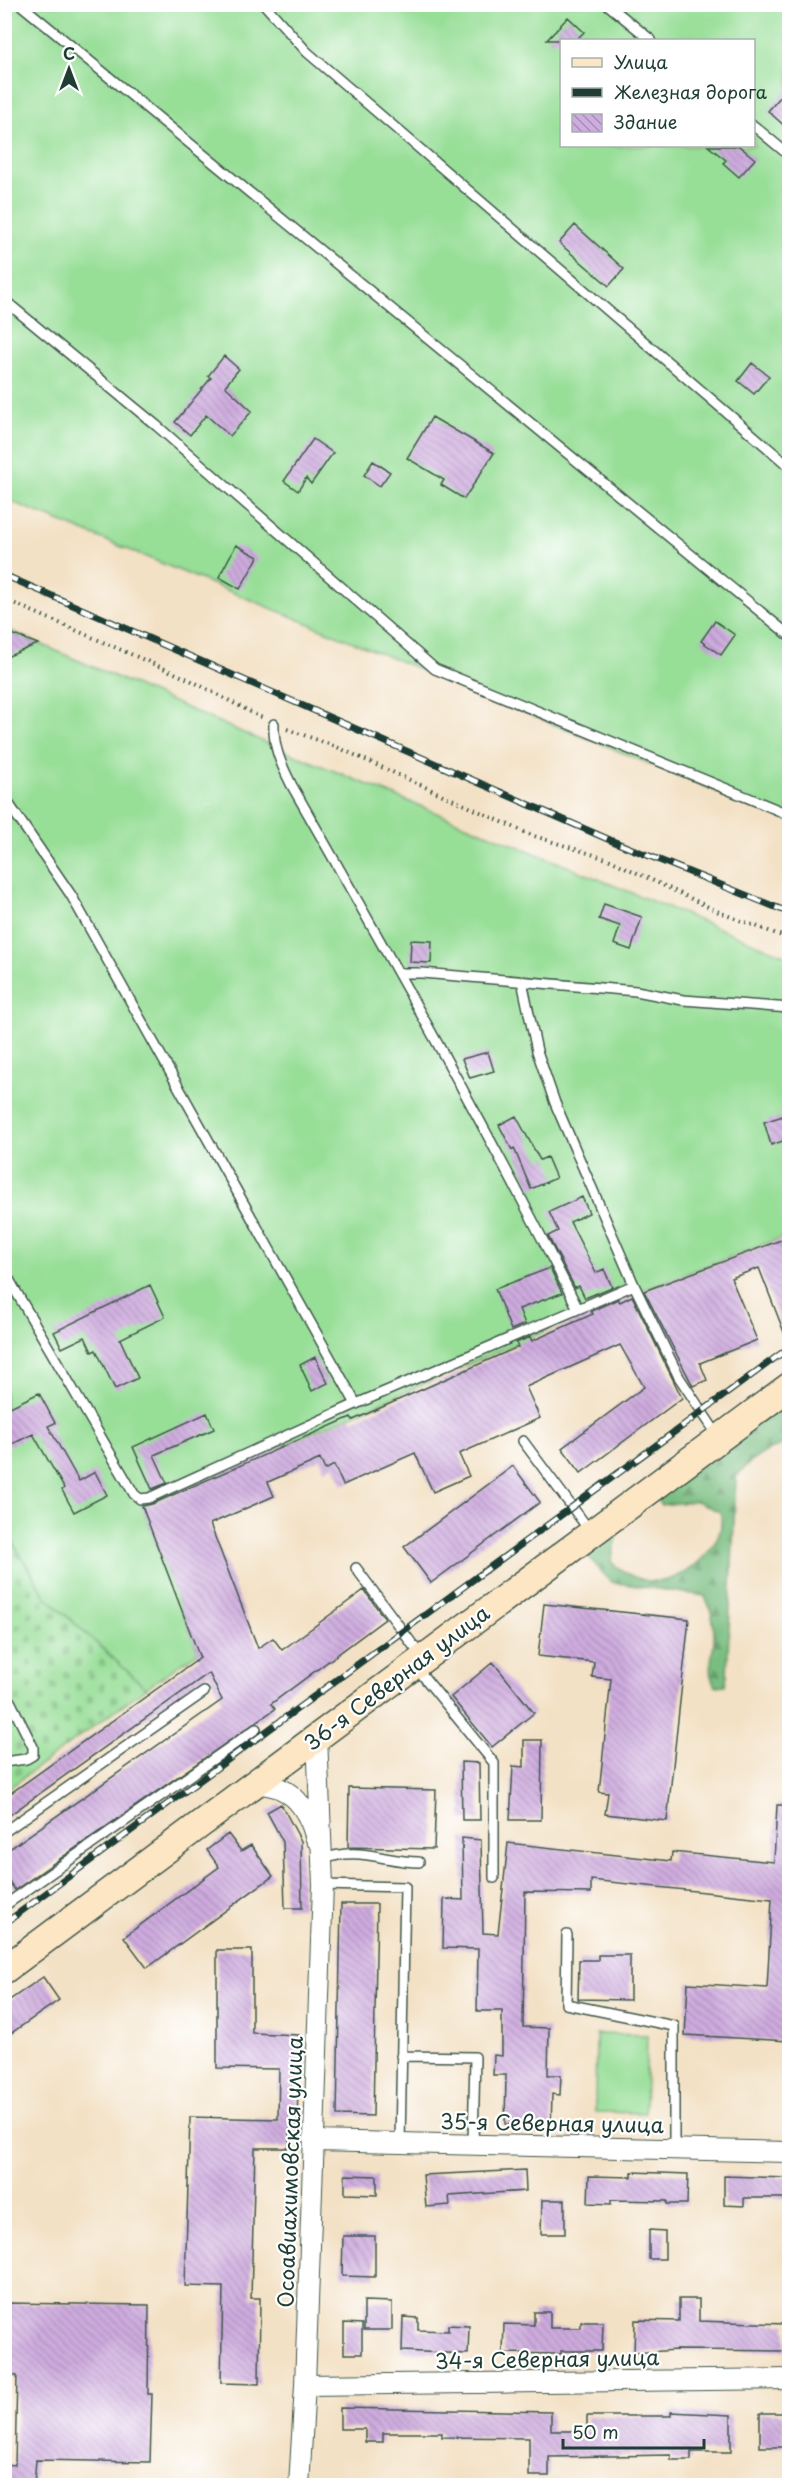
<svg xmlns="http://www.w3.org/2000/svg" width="794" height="2490" font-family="'Playpen Sans',sans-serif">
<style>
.forest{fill:url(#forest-firs);stroke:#4c7d5a;stroke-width:1.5}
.cemetery{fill:url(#cemetery-stones);stroke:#5b8e66;stroke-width:1.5}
.garden{fill:#97de97;stroke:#5b8e66;stroke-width:1.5;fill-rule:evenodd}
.building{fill:url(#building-back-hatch)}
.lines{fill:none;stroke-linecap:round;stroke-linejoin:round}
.lane-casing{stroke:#3f564a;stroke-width:12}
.street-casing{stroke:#3f564a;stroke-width:22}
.secondary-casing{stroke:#3f564a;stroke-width:30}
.path{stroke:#3f564a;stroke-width:4;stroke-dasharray:1.5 4.5;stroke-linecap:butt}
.lane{stroke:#fff;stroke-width:9}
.street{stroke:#fff;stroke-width:20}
.secondary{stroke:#fce6c4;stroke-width:27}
.rail-casing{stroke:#1f3d34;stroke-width:7}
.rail{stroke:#fff;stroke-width:4.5;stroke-dasharray:14;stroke-linecap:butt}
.labels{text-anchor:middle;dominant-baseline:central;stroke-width:4.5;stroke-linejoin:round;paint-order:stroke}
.street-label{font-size:21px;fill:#1f3d34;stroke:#fff}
</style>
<defs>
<pattern id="forest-firs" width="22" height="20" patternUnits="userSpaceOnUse" patternTransform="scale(1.5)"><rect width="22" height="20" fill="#79bd80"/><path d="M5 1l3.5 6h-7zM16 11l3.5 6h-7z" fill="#639b6a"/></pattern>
<pattern id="cemetery-stones" width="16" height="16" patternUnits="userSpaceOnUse" patternTransform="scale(1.5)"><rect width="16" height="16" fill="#97de97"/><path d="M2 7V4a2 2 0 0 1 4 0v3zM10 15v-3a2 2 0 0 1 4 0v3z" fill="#82bf83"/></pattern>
<pattern id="building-back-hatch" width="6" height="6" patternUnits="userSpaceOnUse" patternTransform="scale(1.5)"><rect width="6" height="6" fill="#cfacdf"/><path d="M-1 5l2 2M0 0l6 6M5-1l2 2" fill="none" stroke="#a78db6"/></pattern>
</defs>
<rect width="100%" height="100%" fill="#fff"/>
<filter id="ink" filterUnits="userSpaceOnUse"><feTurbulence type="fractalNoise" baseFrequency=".0167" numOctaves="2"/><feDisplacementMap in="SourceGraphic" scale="12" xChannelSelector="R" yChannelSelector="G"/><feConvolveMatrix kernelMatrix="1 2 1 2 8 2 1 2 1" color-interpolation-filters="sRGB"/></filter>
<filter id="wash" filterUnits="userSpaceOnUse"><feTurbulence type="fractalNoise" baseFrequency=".008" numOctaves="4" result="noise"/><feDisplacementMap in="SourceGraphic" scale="24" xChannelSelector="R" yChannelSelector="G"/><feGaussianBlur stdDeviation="1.35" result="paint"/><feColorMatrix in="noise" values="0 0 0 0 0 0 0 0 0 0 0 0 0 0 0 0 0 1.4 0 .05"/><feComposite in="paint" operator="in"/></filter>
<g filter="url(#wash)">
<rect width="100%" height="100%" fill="#f3e1c5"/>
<path class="forest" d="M 789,1399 L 789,1442 C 765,1451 753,1457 736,1477 L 727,1676 L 725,1685 L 715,1686 C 707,1672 711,1664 713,1649 C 716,1630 713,1613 705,1596 L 611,1582 L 586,1554 L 618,1529 L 611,1562 C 625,1574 642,1583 662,1581 C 690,1577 729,1541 720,1512 L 696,1501 L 661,1505 L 656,1499 Z"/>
<path class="cemetery" d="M 4,1529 L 46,1597 L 146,1688 L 5,1791 Z"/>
<path class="garden" d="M 4,5 L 789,5 L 789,821 L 5,499 ZM 562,40 L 754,40 L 754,146 L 562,146 Z
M 4,628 L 278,748 L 789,957 L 789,1235 L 631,1294 L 142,1506 L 198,1652 L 146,1688 L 46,1597 L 5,1529 Z
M 596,2034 L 647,2035 L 645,2113 L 595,2112 Z"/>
<g id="blocks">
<path class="building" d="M 568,17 L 584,32 L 576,40 L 547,40 Z
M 789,87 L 789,130 L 768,111 Z
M 708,146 L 739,146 L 755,159 L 739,177 L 723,163 L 726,160 Z
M 575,225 L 624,269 L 609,286 L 559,243 Z
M 224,356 L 239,369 L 225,386 L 252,411 L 230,436 L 206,415 L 190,435 L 175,422 L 211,378 L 208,376 Z
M 752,363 L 769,376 L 754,394 L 738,381 Z
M 432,417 L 494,453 L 464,499 L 441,485 L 444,480 L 407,458 Z
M 313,439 L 333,453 L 311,484 L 306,478 L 298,491 L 284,481 Z
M 373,461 L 390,472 L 380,486 L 364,475 Z
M 236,545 L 258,557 L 240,589 L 219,577 Z
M 715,621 L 735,635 L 721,655 L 701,641 Z
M 4,631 L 38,644 L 4,658 Z
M 604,904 L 642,917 L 631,950 L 614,944 L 620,926 L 599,919 Z
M 411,940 L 432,941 L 431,963 L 410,962 Z
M 488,1052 L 494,1071 L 470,1078 L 462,1059 Z
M 789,1114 L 789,1139 L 771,1145 L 764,1122 Z
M 516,1116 L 540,1160 L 547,1157 L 556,1178 L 531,1189 L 514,1148 L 512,1150 L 499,1125 Z
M 582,1197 L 589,1213 L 570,1222 L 596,1273 L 604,1269 L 612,1287 L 585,1298 L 579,1286 L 575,1288 L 548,1236 L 558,1231 L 549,1212 Z
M 789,1237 L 789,1345 L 759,1268 L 731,1278 L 757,1340 L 700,1363 L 707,1380 L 693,1386 L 644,1291 Z
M 550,1268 L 562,1293 L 519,1309 L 525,1324 L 511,1330 L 495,1289 Z
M 150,1285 L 165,1317 L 120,1339 L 138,1378 L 115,1389 L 96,1350 L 92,1352 L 85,1337 L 62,1348 L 54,1332 Z
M 632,1296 L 682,1398 L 581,1473 L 562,1448 L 644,1387 L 620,1345 L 526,1387 L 540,1418 L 459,1454 L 469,1476 L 433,1492 L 415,1453 L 343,1485 L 334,1465 L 325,1470 L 320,1459 L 268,1482 L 274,1496 L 210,1524 L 258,1648 L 273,1638 L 282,1650 L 364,1590 L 385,1619 L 271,1704 L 275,1709 L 15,1890 L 4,1874 L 4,1853 L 222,1700 L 209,1673 L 4,1819 L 4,1798 L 200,1658 L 142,1506 L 152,1504 L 351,1417 L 353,1420 L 518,1347 L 516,1343 L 530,1337 L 532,1341 L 593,1314 L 591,1311 L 618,1299 L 620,1302 Z
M 315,1357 L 328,1383 L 312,1391 L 300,1365 Z
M 39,1393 L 55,1423 L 48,1426 L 79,1481 L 95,1472 L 107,1495 L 74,1512 L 62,1490 L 64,1488 L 33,1434 L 4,1448 L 4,1410 Z
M 207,1413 L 214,1429 L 154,1455 L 167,1483 L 152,1489 L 133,1447 Z
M 513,1466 L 540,1502 L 431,1583 L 404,1547 Z
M 544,1604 L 689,1619 L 667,1821 L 605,1814 L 608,1793 L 599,1792 L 611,1679 L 592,1677 L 594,1662 L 538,1656 Z
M 493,1662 L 534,1713 L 492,1747 L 451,1697 Z
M 524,1740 L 542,1740 L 541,1820 L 510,1820 L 513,1766 L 524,1767 Z
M 461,1762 L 479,1763 L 480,1820 L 462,1820 Z
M 349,1788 L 436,1790 L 434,1849 L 348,1847 Z
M 281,1804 L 301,1841 L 302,1908 L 285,1908 L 283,1842 L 267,1812 Z
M 777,1805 L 789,1805 L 789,2041 L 685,2035 L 688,1983 L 767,1988 L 772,1899 L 591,1880 L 591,1893 L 525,1892 L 523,2027 L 549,2028 L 548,2075 L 561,2075 L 560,2095 L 552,2094 L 551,2130 L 533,2130 L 533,2125 L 505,2124 L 506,2075 L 493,2075 L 494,2055 L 502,2056 L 502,2011 L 477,2011 L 478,1949 L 443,1948 L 444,1899 L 463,1900 L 462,1838 L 481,1840 L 483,1933 L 498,1934 L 508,1843 L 671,1861 L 672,1852 L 774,1862 Z
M 228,1834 L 241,1851 L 251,1845 L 273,1876 L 147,1968 L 124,1937 L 219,1867 L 207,1850 Z
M 341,1904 L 377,1904 L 373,2116 L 337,2115 Z
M 217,1950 L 252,1950 L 252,2033 L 299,2035 L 297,2130 L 289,2130 L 289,2148 L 255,2148 L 251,2298 L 260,2298 L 259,2384 L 221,2383 L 223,2287 L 185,2286 L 190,2117 L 278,2119 L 279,2069 L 217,2068 Z
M 598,1955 L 630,1955 L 630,2000 L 578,1999 L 579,1960 L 598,1960 Z
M 43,1977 L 59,2000 L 4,2038 L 4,2004 Z
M 525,2170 L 526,2191 L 449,2196 L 450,2205 L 426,2207 L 423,2175 Z
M 632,2172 L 688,2174 L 687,2204 L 667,2204 L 667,2201 L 611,2200 L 611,2204 L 588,2203 L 589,2176 L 632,2177 Z
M 345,2175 L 377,2176 L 377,2195 L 345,2194 Z
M 724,2176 L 789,2178 L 789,2198 L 744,2198 L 744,2206 L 724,2205 Z
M 542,2200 L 565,2200 L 565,2234 L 541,2234 Z
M 649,2230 L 665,2231 L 665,2259 L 649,2259 Z
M 343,2236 L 375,2236 L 375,2277 L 342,2276 Z
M 679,2299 L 699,2299 L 699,2321 L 786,2324 L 786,2351 L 676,2350 L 634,2353 L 635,2320 L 679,2321 Z
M 364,2301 L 392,2302 L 392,2330 L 364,2330 Z
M 4,2303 L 149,2305 L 148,2394 L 152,2394 L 150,2462 L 36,2460 L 34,2486 L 4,2486 L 4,2464 L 15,2465 L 17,2376 L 4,2375 Z
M 534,2312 L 550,2312 L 550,2328 L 581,2328 L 581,2322 L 603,2322 L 602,2351 L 561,2351 L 561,2354 L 503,2353 L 504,2324 L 534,2325 Z
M 403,2317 L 418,2318 L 418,2330 L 448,2331 L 448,2325 L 469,2326 L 468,2354 L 402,2351 Z
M 344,2323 L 362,2324 L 362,2354 L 344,2354 Z
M 340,2408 L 551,2412 L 551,2431 L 587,2431 L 587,2416 L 671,2416 L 671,2412 L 731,2415 L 731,2452 L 691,2452 L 691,2460 L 671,2460 L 671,2455 L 549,2457 L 549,2476 L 529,2476 L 529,2438 L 442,2437 L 442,2433 L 383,2433 L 383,2442 L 365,2442 L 365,2429 L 340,2429 Z
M 760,2413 L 784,2413 L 784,2447 L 760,2447 Z"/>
</g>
</g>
<g filter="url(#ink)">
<use href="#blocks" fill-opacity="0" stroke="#3f564a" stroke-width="1.5"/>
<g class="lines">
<defs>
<path id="lane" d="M 20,4 L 790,636
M 264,4 L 307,52 L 790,467
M 607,4 L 651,40
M 754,126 L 790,156
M 4,300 L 157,426 L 435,669 L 790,815
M 274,724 C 273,747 281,764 291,784 C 390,958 489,1131 578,1309
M 4,797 L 71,895 L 356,1404
M 398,973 L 422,973 L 636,991 L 683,1000 L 790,1008
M 522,981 L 537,1051 L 555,1103 L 634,1285 L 679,1377 L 718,1436
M 4,1271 L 134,1494 L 140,1499 L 149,1498 L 356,1404 L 634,1285
M 523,1441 L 590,1531
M 356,1568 L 421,1656
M 415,1666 L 494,1763 L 494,1878
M 4,1689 L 33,1747 L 33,1755 L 26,1759 L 4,1762
M 4,1832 L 204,1692
M 322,1860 C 356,1845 385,1862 419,1862
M 323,1885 L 405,1887 L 400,2142
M 4,1906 L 256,1729
M 567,1935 L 566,2004 L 674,2026 L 674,2148
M 401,2056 L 475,2057 L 473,2144"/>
<path id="street" d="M 252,1784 C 289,1782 307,1805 316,1839
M 314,2141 L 790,2152
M 305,2385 L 790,2379
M 299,2486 L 305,2385 L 323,1885 L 317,1736"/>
<path id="secondary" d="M 4,1970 L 790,1386"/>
</defs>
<use href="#lane" class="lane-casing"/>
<use href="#street" class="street-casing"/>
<use href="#secondary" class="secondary-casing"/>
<path class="path" d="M 4,599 L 188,679 L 264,719
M 287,729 L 337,747 L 531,835 L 610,860 L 721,913 L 790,939"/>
<use href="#lane" class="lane"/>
<use href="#street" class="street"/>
<use href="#secondary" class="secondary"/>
<defs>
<path id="rail" d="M 4,575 L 610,840 L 790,913
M 4,1924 L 790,1347"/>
</defs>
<use href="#rail" class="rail-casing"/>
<use href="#rail" class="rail"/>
</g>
</g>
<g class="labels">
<g class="street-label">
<text transform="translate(396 1677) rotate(-37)">36-я Северная улица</text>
<text transform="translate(552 2122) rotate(1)">35-я Северная улица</text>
<text transform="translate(289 2172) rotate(-88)">Осоавиахимовская улица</text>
<text transform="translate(547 2358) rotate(-1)">34-я Северная улица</text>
</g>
</g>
<rect width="794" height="2490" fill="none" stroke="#fff" stroke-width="24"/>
<rect x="560" y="39" width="195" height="108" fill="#ffffff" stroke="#a5b1ae" stroke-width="1.5"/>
<rect x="572" y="58" width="30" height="9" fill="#fce6c4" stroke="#a5b1ae" stroke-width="1.5"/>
<text x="614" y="69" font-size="18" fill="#1f3d34">Улица</text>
<rect x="572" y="88" width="30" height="9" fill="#1f3d34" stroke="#a5b1ae" stroke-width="1.5"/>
<text x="614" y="99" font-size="18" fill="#1f3d34">Железная дорога</text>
<rect x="572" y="114" width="30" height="18" fill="url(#building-back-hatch)" stroke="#a5b1ae" stroke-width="1.5"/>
<text x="614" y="129" font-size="18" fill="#1f3d34">Здание</text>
<g transform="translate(69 69)" stroke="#ffffff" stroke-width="4.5" paint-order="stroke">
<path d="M0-4.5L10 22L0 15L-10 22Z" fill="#1f3d34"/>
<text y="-9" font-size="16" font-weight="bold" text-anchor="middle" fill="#1f3d34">С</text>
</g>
<path d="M563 2439v9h141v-9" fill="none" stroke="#1f3d34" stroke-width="3"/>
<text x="572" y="2439" font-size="18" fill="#1f3d34" stroke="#ffffff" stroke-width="4.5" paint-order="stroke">50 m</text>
</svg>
